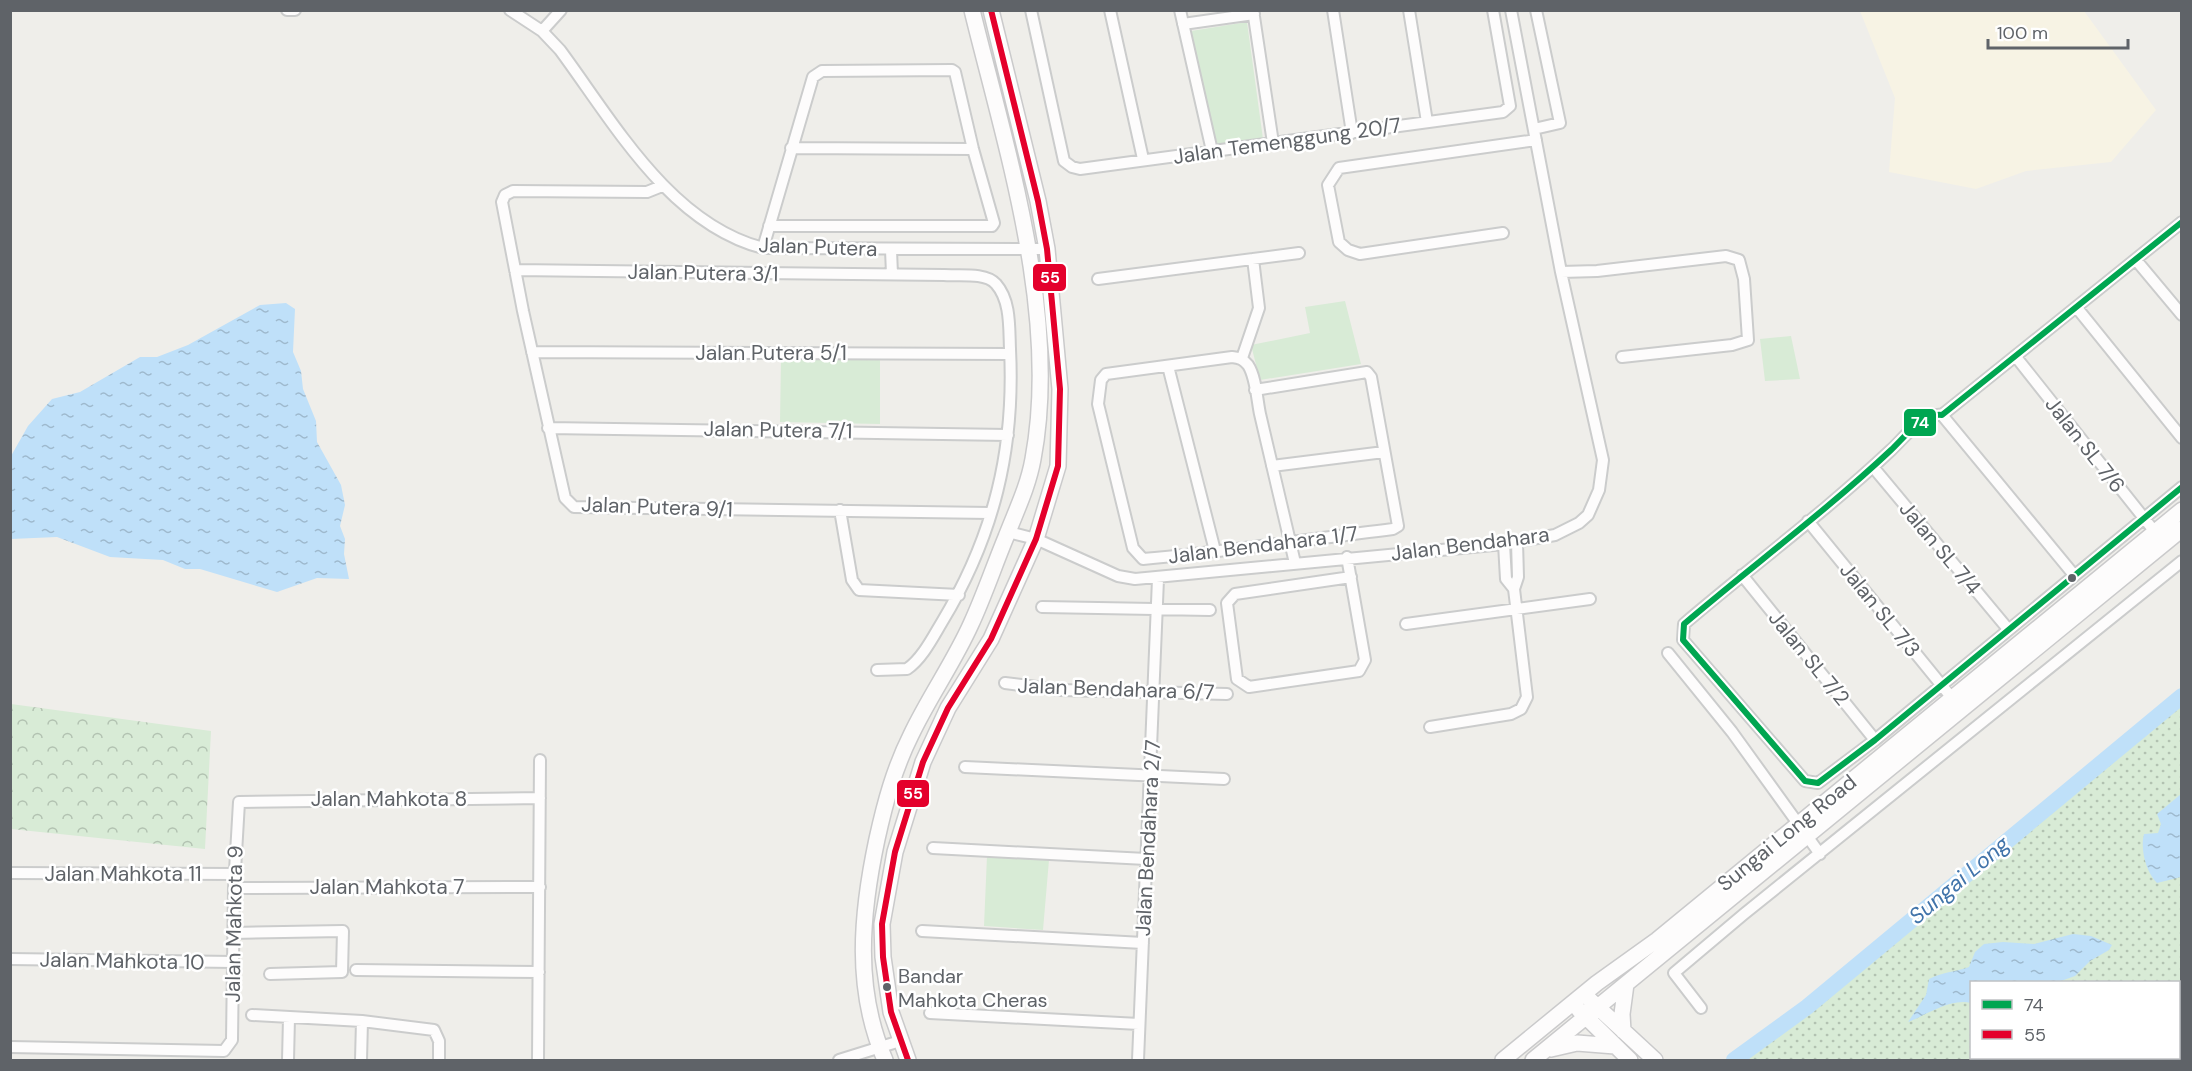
<svg xmlns="http://www.w3.org/2000/svg" width="2192" height="1071" font-family="'DM Sans',sans-serif">
<style>
.commercial{fill:#f7f3e4}
.grass{fill:url(#grass-dots);fill-rule:evenodd}
.forest{fill:url(#forest-crowns)}
.green{fill:#d8ebd6}
.water{fill:url(#water-ripples)}
.lines{fill:none;stroke-linecap:round;stroke-linejoin:round}
.river{stroke:#bfe0f9;stroke-width:16}
.street-casing{stroke:#cbcccc;stroke-width:14}
.secondary-casing{stroke:#cacacb;stroke-width:18}
.street{stroke:#fdfcfc;stroke-width:10}
.secondary{stroke:#fdfcfc;stroke-width:15}
.bus-1-casing{stroke:#fff;stroke-width:10}
.bus-2-casing{stroke:#fff;stroke-width:10}
.bus-1{stroke:#00a651;stroke-width:6}
.bus-2{stroke:#e4002b;stroke-width:6}
.bus-dot{fill:#5f6368;stroke:#fff;stroke-width:2}
.labels{text-anchor:middle;dominant-baseline:central;stroke-width:5;stroke-linejoin:round;paint-order:stroke}
.bus-label{font-size:20px;fill:#5f6368;stroke:#fff;text-anchor:start}
.street-label{font-size:21px;fill:#5f6368;stroke:#fff}
.water-label{font-size:22px;font-style:italic;fill:#4174aa;stroke:#fff}
.line-badge{stroke:#fff;stroke-width:2}
.badge-label{font-size:16px;text-anchor:middle;font-weight:bold;fill:#fff}
</style>
<defs>
<pattern id="grass-dots" width="8" height="8" patternUnits="userSpaceOnUse" patternTransform="scale(1.5)"><rect width="8" height="8" fill="#d8ebd6"/><path d="M2 2h.1M6 6h.1" fill="none" stroke="#b2c2b1" stroke-width="1.8" stroke-linecap="round"/></pattern>
<pattern id="forest-crowns" width="20" height="18" patternUnits="userSpaceOnUse" patternTransform="scale(1.5)"><rect width="20" height="18" fill="#d8ebd6"/><path d="M2 6a3 3 0 1 1 6 0M12 15a3 3 0 1 1 6 0" fill="none" stroke="#b2c2b1"/></pattern>
<pattern id="water-ripples" width="26" height="14" patternUnits="userSpaceOnUse" patternTransform="scale(1.5)"><rect width="26" height="14" fill="#bfe0f9"/><path d="M2 4q2-2 4 0t4 0M15 11q2-2 4 0t4 0" fill="none" stroke="#9eb9cd"/></pattern>
</defs>
<rect width="100%" height="100%" fill="#efeeea"/>
<path class="commercial" d="M 1860,11 L 2084,11 L 2156,110 L 2111,162 L 2026,171 L 1976,189 L 1889,172 L 1895,98 Z"/>
<path class="grass" d="M 2181,703 L 2181,1060 L 1741,1060 L 1826,995 ZM 1972,982 L 2178,982 L 2178,1058 L 1972,1058 Z"/>
<path class="forest" d="M 11,704 L 211,731 L 205,849 L 11,829 Z"/>
<path class="green" d="M 1247,22 L 1263,139 L 1217,145 L 1191,31 Z
M 1345,301 L 1361,364 L 1260,380 L 1251,345 L 1310,333 L 1305,307 Z
M 1791,336 L 1800,379 L 1765,381 L 1760,339 Z
M 781,359 L 880,360 L 880,424 L 780,422 Z
M 987,856 L 1049,860 L 1043,930 L 984,926 Z"/>
<path class="water" d="M 286,303 L 295,309 L 293,352 L 301,371 L 303,389 L 316,421 L 317,442 L 341,485 L 345,505 L 340,526 L 345,539 L 344,554 L 349,579 L 317,578 L 277,592 L 200,569 L 185,569 L 163,560 L 110,557 L 57,537 L 11,539 L 11,456 L 28,426 L 52,399 L 80,392 L 140,357 L 157,357 L 188,345 L 260,305 Z
M 2181,794 L 2181,877 L 2157,883 C 2146,872 2140,849 2144,834 L 2158,833 L 2161,824 L 2157,814 Z
M 2073,934 L 2091,936 L 2112,945 L 2109,950 L 2090,961 L 2075,976 L 2058,982 L 1972,982 L 1971,1003 C 1950,998 1927,1015 1908,1022 L 1926,995 L 1929,979 C 1942,972 1955,972 1969,967 L 1975,952 L 1984,944 L 2003,942 L 2034,944 Z"/>
<g class="lines">
<path class="river" d="M 1734,1060 L 1807,1007 L 2182,696"/>
<defs>
<path id="street" d="M 287,10 L 295,10
M 510,10 L 542,31 L 560,50 C 614,123 670,224 763,248 L 1047,249
M 1031,10 L 1064,161 L 1072,167 L 1080,169 L 1503,112 L 1510,106 L 1493,10
M 1110,10 L 1143,159
M 1180,10 L 1212,151
M 1253,10 L 1273,143
M 1333,10 L 1352,133
M 1409,10 L 1427,122
M 1183,24 L 1254,14
M 542,31 L 561,10
M 1534,129 L 1560,123 L 1536,10
M 791,148 L 973,149
M 662,186 L 647,192 L 513,191 L 505,195 L 502,202 L 523,311 L 565,498 L 574,507 L 990,513
M 2182,222 L 1942,415 C 1923,412 1904,438 1891,450 C 1825,512 1752,566 1684,624 L 1683,640 L 1805,781 L 1818,783 L 1875,740 L 2182,487
M 1503,233 L 1360,254 L 1348,250 L 1339,242 L 1328,185 L 1339,168 L 1536,140
M 763,248 L 813,77 L 822,71 L 952,70 L 955,72 L 973,149 L 994,223 L 992,226 L 769,226
M 891,250 L 892,274
M 2136,260 L 2182,315
M 515,270 L 944,275 C 958,276 986,272 996,284 C 1011,301 1009,328 1010,349 C 1015,449 994,536 942,622 C 933,637 922,659 907,669 L 877,670
M 1561,272 L 1597,271 L 1726,256 L 1739,260 L 1744,279 L 1748,340 L 1732,345 L 1622,357
M 1098,279 L 1299,253
M 2077,308 L 2182,438
M 532,352 L 1010,354
M 2016,357 L 2155,532
M 1242,358 L 1259,308 L 1253,259
M 1168,366 L 1215,551
M 1255,390 L 1367,372 L 1371,377 L 1398,526 L 1393,529 C 1310,539 1226,552 1143,559 L 1133,548 L 1098,404 L 1101,380 L 1106,374 L 1232,357 C 1240,358 1243,359 1248,365 C 1256,377 1257,400 1260,414 C 1272,464 1283,513 1295,563
M 1942,415 L 2074,575
M 548,428 L 1008,435
M 1272,466 L 1384,452
M 1873,467 L 2008,629
M 840,510 L 852,580 L 859,590 L 959,595
M 1808,521 L 1952,698
M 1008,532 L 1036,539 L 1118,576 L 1135,579 L 1504,544 L 1555,535 L 1579,523 L 1588,515 L 1599,490 L 1603,460 L 1561,272 L 1511,10
M 1504,544 L 1506,579 L 1514,589
M 1347,557 L 1365,660 L 1359,671 L 1249,687 L 1237,679 L 1227,603 L 1235,594 L 1351,577
M 1742,575 L 1875,740
M 1042,607 L 1210,610
M 1406,624 L 1590,599
M 1668,653 L 1732,732 L 1820,854
M 1005,683 L 1060,690 L 1227,694
M 1430,727 L 1511,714 L 1521,709 L 1527,697 L 1514,589 L 1518,577 L 1517,542
M 965,767 L 1224,779
M 933,848 L 1146,859
M 10,873 L 235,874
M 234,888 L 540,887
M 922,931 L 1143,943
M 233,933 L 343,931 L 342,972 L 270,974
M 10,959 L 233,962
M 356,970 L 539,972
M 1701,1008 L 1674,973 L 1744,914 L 2182,561
M 930,1013 L 1139,1024
M 252,1015 L 362,1021 L 434,1030 L 439,1041 L 439,1060
M 10,1047 L 224,1051 L 232,1040 L 234,888 L 239,802 L 540,798
M 288,1060 L 289,1018
M 361,1060 L 362,1021
M 538,1060 L 540,760
M 839,1060 L 900,1041
M 1138,1060 L 1158,579"/>
<path id="secondary" d="M 1590,1000 L 1655,1060
M 1579,1010 L 1630,1060
M 1623,1031 L 1622,1014 L 1626,984
M 1551,1049 L 1577,1043 L 1615,1046
M 885,1060 C 854,989 861,914 877,839 C 885,803 894,769 911,735 C 929,697 954,662 971,624 C 984,596 994,566 1006,537 C 1016,511 1028,487 1033,459 C 1060,316 1006,149 972,10
M 908,1060 L 891,1012 L 883,957 L 882,924 L 895,852 L 923,762 L 948,708 L 991,639 L 1036,539 L 1058,466 L 1060,389 L 1047,249 L 1038,201 L 991,10
M 1503,1060 L 1597,983 L 1657,940 L 2182,510
M 1533,1060 L 2182,529"/>
</defs>
<use href="#street" class="street-casing"/>
<use href="#secondary" class="secondary-casing"/>
<use href="#street" class="street"/>
<use href="#secondary" class="secondary"/>
<defs>
<path id="bus-1" d="M 2182,222 L 1942,415 C 1923,412 1904,438 1891,450 C 1825,512 1752,566 1684,624 L 1683,640 L 1805,781 L 1818,783 L 1875,740 L 2182,487"/>
<path id="bus-2" d="M 908,1060 L 891,1012 L 883,957 L 882,924 L 895,852 L 923,762 L 948,708 L 991,639 L 1036,539 L 1058,466 L 1060,389 L 1047,249 L 1038,201 L 991,10"/>
</defs>
<use href="#bus-1" class="bus-1-casing"/>
<use href="#bus-2" class="bus-2-casing"/>
<use href="#bus-1" class="bus-1"/>
<use href="#bus-2" class="bus-2"/>
</g>
<g class="bus-dot">
<circle cx="2072" cy="578" r="5"/>
<circle cx="887" cy="987" r="5"/>
</g>
<g class="labels">
<g class="bus-label">
<text x="898" y="976">Bandar<tspan x="898" dy="24">Mahkota Cheras</tspan></text>
</g>
<g class="street-label">
<text transform="translate(1287 141) rotate(-8)">Jalan Temenggung 20/7</text>
<text transform="translate(818 247) rotate(2)">Jalan Putera</text>
<text transform="translate(703 273) rotate(1)">Jalan Putera 3/1</text>
<text x="771" y="353">Jalan Putera 5/1</text>
<text transform="translate(778 430) rotate(1)">Jalan Putera 7/1</text>
<text transform="translate(2085 445) rotate(52)">Jalan SL 7/6</text>
<text transform="translate(657 507) rotate(2)">Jalan Putera 9/1</text>
<text transform="translate(1470 544) rotate(-7)">Jalan Bendahara</text>
<text transform="translate(1263 545) rotate(-7)">Jalan Bendahara 1/7</text>
<text transform="translate(1940 548) rotate(50)">Jalan SL 7/4</text>
<text transform="translate(1880 610) rotate(51)">Jalan SL 7/3</text>
<text transform="translate(1809 658) rotate(51)">Jalan SL 7/2</text>
<text transform="translate(1116 689) rotate(2)">Jalan Bendahara 6/7</text>
<text x="389" y="799">Jalan Mahkota 8</text>
<text transform="translate(1787 833) rotate(-39)">Sungai Long Road</text>
<text transform="translate(1148 838) rotate(-87)">Jalan Bendahara 2/7</text>
<text x="123" y="874">Jalan Mahkota 11</text>
<text x="387" y="887">Jalan Mahkota 7</text>
<text transform="translate(234 924) rotate(-89)">Jalan Mahkota 9</text>
<text transform="translate(122 961) rotate(1)">Jalan Mahkota 10</text>
</g>
<g class="water-label">
<text transform="translate(1959 880) rotate(-40)">Sungai Long</text>
</g>
</g>
<g class="line-badge">
<rect x="1032" y="263" width="35" height="29" rx="6" fill="#e4002b"/>
<rect x="1903" y="408" width="34" height="29" rx="6" fill="#00a651"/>
<rect x="896" y="779" width="34" height="29" rx="6" fill="#e4002b"/>
</g>
<g class="badge-label">
<text x="1050" y="283">55</text>
<text x="1920" y="428">74</text>
<text x="913" y="799">55</text>
</g>
<rect width="2192" height="1071" fill="none" stroke="#5f6368" stroke-width="24"/>
<rect x="1970" y="981" width="210" height="78" fill="#ffffff" stroke="#bfc1c3" stroke-width="1.5"/>
<rect x="1982" y="1000" width="30" height="9" fill="#00a651" stroke="#bfc1c3" stroke-width="1.5"/>
<text x="2024" y="1011" font-size="18" fill="#5f6368">74</text>
<rect x="1982" y="1030" width="30" height="9" fill="#e4002b" stroke="#bfc1c3" stroke-width="1.5"/>
<text x="2024" y="1041" font-size="18" fill="#5f6368">55</text>
<path d="M1988 39v9h140v-9" fill="none" stroke="#5f6368" stroke-width="3"/>
<text x="1997" y="39" font-size="18" fill="#5f6368" stroke="#ffffff" stroke-width="4.5" paint-order="stroke">100 m</text>
</svg>
